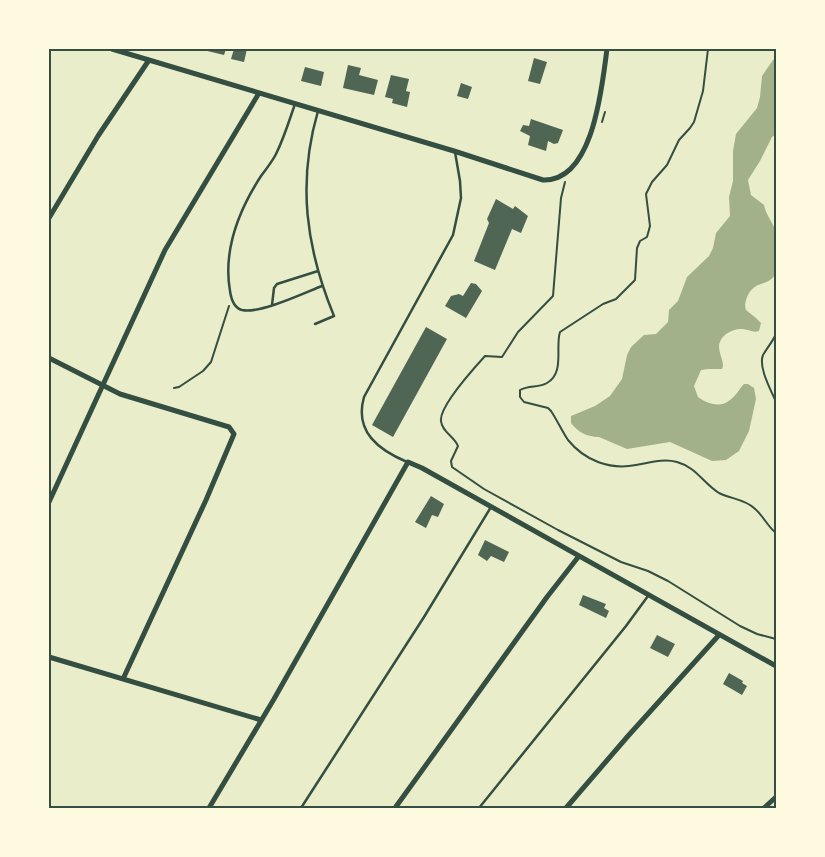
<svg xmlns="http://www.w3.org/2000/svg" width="825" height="857" font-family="'Noto Sans',sans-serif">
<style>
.water{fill:#a3b18a}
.building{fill:#4f6655}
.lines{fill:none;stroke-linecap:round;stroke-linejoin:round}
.path{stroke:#344e41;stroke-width:2}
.service{stroke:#344e41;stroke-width:2.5}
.minor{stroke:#344e41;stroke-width:5}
.neatline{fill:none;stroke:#344e41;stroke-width:2}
</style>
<rect width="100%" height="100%" fill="#e9edc9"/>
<path class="water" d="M 776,58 L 776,134 L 772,137 L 760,161 L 748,180 L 751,195 L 764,205 C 766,216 774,223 776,233 C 778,241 778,265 776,272 C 773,281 766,282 758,285 C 749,289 743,302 746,310 L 756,318 L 761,323 L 759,331 C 753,333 750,330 743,329 C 733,328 720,335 719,346 C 719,353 723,360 723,366 L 722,369 L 708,369 L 701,370 L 694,386 L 698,397 C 707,404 721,408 730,400 C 736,396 739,389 744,384 L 748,384 L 754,388 L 756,399 L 749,431 L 739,451 L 726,460 L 712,461 L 670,442 L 627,449 L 599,437 C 587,437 578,432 571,423 L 571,416 L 595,406 L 610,396 L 622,379 L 627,355 L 631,347 L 644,335 L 656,334 L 668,322 L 669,310 L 678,301 L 687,277 L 709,256 L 713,248 L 716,233 L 730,216 L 729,197 L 733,181 L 733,151 L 736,134 L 757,108 L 760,97 L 762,76 L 773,60 Z"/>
<path class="building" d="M 199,49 L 226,49 L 224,55 Z
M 234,49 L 247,49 L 244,62 L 231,59 Z
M 534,58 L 547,62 L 540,84 L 528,81 Z
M 348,65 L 361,68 L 359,75 L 378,80 L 374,95 L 343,88 Z
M 305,67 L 324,72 L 321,86 L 301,81 Z
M 391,75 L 409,79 L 406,91 L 410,92 L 407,107 L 392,103 L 393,99 L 385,97 Z
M 461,83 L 472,87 L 468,99 L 457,96 Z
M 531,119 L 563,130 L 558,143 L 554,144 L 548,141 L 546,151 L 528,145 L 530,136 L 520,131 L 523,125 L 529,126 Z
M 496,199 L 513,209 L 515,206 L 528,216 L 521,233 L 512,229 L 495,270 L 474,261 L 489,223 L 487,219 Z
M 471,283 L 476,284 L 482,291 L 466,318 L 445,306 L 451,296 L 459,294 L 463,296 Z
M 426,327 L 447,339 L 393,437 L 372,425 Z
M 431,496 L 444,504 L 438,517 L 432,515 L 426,528 L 415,522 Z
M 485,540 L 509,552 L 504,562 L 491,556 L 487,561 L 478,555 Z
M 583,595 L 606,604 L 604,608 L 609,611 L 606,618 L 579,605 Z
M 657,635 L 675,644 L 668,657 L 650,648 Z
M 729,673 L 743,681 L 742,683 L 747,686 L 742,695 L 723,684 Z"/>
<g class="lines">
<path class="path" d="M 708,49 L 703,91 L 694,122 L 690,128 L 679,140 L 667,165 L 652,182 L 646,194 L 650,226 L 647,237 L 640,241 L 637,248 L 635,280 L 616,299 L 603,304 L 560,332 C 555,347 565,373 547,383 C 539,388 529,385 520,390 L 520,397 L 524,402 L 548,408 L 551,411 C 557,420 562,431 568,440 C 585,461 610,470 636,465 C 649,463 663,458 677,462 C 696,467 704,484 719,493 C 731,499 744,499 754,508 C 763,515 767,526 776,533
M 602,122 L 605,112
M 565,182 L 561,198 L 553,296 L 518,332 L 502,357 L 485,356 C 475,367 439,407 441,421 C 442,432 454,436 458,446 L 451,461 L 452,467 L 484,489 L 558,530 L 621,562 L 648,571 L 668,581 L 740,626 L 757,634 L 776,639
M 776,334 C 773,341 767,348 763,355 C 758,367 771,390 776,402
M 174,388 L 179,387 L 203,371 L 211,362 L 229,306"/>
<path class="service" d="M 295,104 C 289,121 284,138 276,154 C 272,162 266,169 261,176 C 239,210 223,251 230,291 C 231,298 234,308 242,310 C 260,314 304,293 322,286
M 272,305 L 274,288 L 277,284 L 318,271
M 315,324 L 334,316 C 306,248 297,183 318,111
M 407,462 C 379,450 354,432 364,397 L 453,235 L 461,198 L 460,181 L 455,152
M 301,808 L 424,617 L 491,507
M 479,808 L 626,626 L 648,596"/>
<path class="minor" d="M 112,49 L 454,151 L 543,180 C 594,182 602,85 607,49
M 49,218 L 98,136 L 149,60
M 49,358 L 120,394 L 229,427 L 234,434 L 206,500 L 123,679
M 49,502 L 165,250 L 259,93
M 49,657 L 261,720
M 209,808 L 274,699 L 408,462 L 422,468 L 776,666
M 395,808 L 547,597 L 579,556
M 566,808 L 628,736 L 719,635
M 764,808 L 776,797"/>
</g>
<rect width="825" height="857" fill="none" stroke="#fefae0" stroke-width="100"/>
<rect x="50" y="50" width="725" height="757" class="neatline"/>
</svg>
